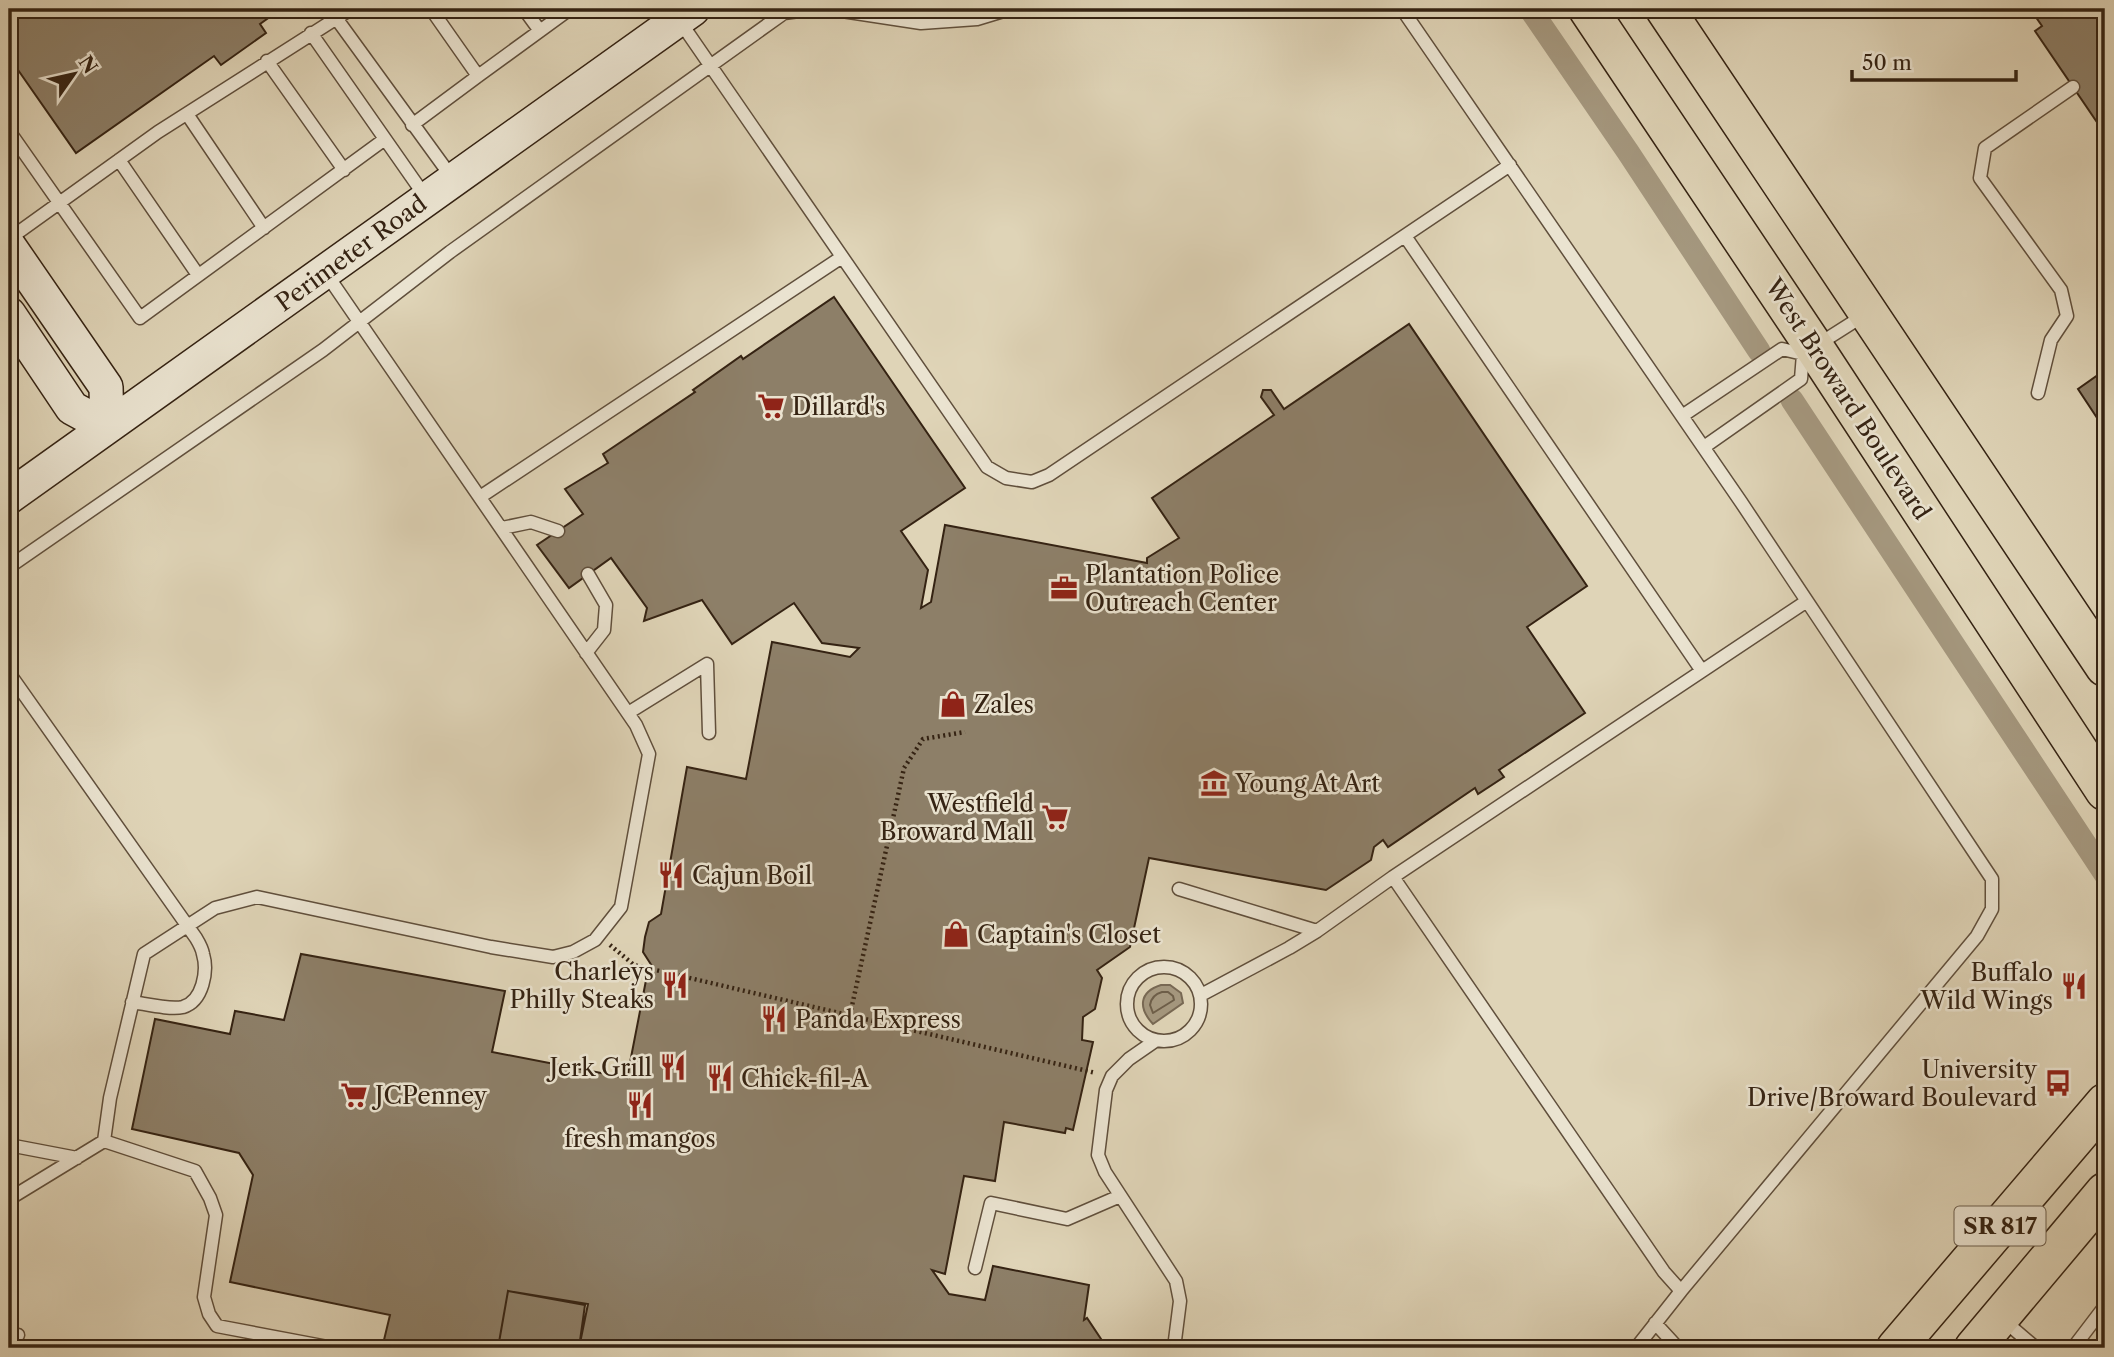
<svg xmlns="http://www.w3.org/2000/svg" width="2114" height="1357" font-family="'Libre Caslon Text',serif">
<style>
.water{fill:#a5987f;stroke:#786954;stroke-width:2}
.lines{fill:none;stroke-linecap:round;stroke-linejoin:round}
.shore{stroke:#6d5e49;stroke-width:2}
.canal{stroke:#a5987f;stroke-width:23}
.building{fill:#8d7f68;stroke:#352313;stroke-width:2}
.lane-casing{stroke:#604f3c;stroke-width:15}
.secondary-casing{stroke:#352313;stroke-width:36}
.primary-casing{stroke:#352313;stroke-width:41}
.path{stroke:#352313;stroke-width:4.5;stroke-dasharray:2 3.5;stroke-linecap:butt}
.lane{stroke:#eae3d0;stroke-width:12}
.secondary{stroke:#eae3d0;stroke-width:33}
.primary{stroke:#dfd4b7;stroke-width:38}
.labels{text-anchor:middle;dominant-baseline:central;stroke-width:5;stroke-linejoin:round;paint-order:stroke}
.shield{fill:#eae3d0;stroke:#6b5d4c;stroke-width:2}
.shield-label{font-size:23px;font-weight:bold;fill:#352313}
.street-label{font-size:24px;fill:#352313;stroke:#eae3d0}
.poi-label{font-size:24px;fill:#352313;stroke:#eae3d0;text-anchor:start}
</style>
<rect width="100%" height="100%" fill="#dfd4b7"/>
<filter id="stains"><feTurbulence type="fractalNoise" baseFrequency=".00286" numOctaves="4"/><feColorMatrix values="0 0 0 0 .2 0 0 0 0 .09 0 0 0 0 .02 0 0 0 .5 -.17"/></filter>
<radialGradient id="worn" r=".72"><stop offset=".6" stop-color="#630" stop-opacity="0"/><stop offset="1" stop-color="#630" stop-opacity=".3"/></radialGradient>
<path class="water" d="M 1161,985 L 1170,985 L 1181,993 L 1183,1003 L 1153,1024 C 1138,1008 1139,992 1161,985 Z"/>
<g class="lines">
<path class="shore" d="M 1162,992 L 1168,992 L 1173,996 L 1174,1000 L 1153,1013 L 1150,1005 C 1151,998 1155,994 1162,992 Z"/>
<path class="canal" d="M 1530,9 L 1628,152 L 1759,351
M 1792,400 L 2105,874"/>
</g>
<path class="building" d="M 9,9 L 281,9 L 260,24 L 266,33 L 221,65 L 214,56 L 76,153 L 9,57 Z
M 2032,9 L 2105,9 L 2105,134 L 2035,31 L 2042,26 L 2031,10 Z
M 834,297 L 965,488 L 901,531 L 928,570 L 921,608 L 931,602 L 945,525 L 1147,563 L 1147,558 L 1179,538 L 1152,498 L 1274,415 L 1261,397 L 1263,390 L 1271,390 L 1284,409 L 1409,324 L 1587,586 L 1527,627 L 1585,713 L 1499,770 L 1504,777 L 1478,794 L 1475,788 L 1388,847 L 1383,840 L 1374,847 L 1371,860 L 1326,890 L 1149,858 L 1130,947 L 1097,970 L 1102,978 L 1095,1009 L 1083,1017 L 1082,1040 L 1093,1042 L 1073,1130 L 1066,1128 L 1065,1133 L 1004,1122 L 995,1181 L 964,1176 L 945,1274 L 932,1270 L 949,1294 L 985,1300 L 993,1266 L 1089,1285 L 1084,1320 L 1087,1318 L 1107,1348 L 579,1348 L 588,1304 L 508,1291 L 498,1348 L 423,1348 L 384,1340 L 390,1315 L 230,1282 L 253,1175 L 239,1153 L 132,1129 L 155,1019 L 230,1034 L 235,1011 L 284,1020 L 301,954 L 505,991 L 492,1052 L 627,1078 L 648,970 L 652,966 L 643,952 L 645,937 L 649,922 L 661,914 L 687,767 L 746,779 L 772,642 L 850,657 L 859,648 L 822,643 L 794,603 L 732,644 L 702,600 L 644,621 L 647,608 L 611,558 L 569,588 L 537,545 L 583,514 L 565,489 L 608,463 L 603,454 L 695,392 L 693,390 L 741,356 L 743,359 Z
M 2105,370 L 2105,430 L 2078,389 Z
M 508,1291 L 585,1305 L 579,1348 L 498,1348 Z"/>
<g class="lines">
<defs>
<path id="lane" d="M 431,9 L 478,76 L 570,9
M 524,9 L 540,31
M 829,9 L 921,23 L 977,19 L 1010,9
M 1402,9 L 1741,502 L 1992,879 L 1992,909 L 1977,936 L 1681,1291 L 1636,1348
M 336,18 L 453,179
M 679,20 L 987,467 L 1006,478 L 1032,482 L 1049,475 L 1510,165
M 311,33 L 427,199
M 267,61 L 344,170
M 187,114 L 264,228
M 412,125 L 478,76
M 9,131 L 140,318 L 385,139
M 119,160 L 198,275
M 1405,236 L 1702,671
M 9,239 L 158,132 L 351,9
M 325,272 L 636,725 L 649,754 L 621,907 L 595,940 L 573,952 L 553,957 L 491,947 L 257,897 L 215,908 L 144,954 L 110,1098 L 104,1141 L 195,1171 L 210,1198 L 216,1215 L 204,1297 L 209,1314 L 217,1326 L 333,1348
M 2038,393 L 2051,340 L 2067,316 L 2061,290 L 1980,178 L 1985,148 L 2073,87
M 1682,416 L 1782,349 L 1803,354 L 1866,314
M 1704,447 L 1801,379 L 1803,354
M 480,497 L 842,257
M 502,528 L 531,522 L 558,531
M 9,567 L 323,350 L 450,252 L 784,13 L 814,9
M 586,653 L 604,630 L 606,605 L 588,574
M 9,673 L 196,938 C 199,943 202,948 203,954 C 208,971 203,1001 183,1007 C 170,1010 146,1004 132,1002
M 628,713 L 707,664 L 709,733
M 1393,877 L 1664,1272 L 1681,1291
M 1179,889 L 1317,931
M1127 1004a37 37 0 1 1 74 0a37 37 0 1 1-74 0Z
M 1201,995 L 1289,948 L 1317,931 L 1393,877 L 1807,601
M 1155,1041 L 1129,1059 L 1112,1076 L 1106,1090 L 1098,1155 L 1105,1172 L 1176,1281 L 1180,1301 L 1174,1348
M 9,1145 L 77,1158
M 9,1199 L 104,1141
M 975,1268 L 991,1203 L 1067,1219 L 1120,1196
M 2002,1319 L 2036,1348
M 1655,1323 L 1678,1348
M 9,1334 L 18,1335
M 2073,1348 L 2105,1306"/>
<path id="secondary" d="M 9,246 L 106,387 L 107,427
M 9,314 L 72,408 L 107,427
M 9,497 L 693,9"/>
<path id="primary" d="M 1588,9 L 1814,347 L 2105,791
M 1665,9 L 2105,667
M 1896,1348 L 2105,1103
M 1974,1348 L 2105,1192"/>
</defs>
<use href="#lane" class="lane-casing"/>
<use href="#secondary" class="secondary-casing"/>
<use href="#primary" class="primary-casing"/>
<path class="path" d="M 610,945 L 634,965 L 1096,1073
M 850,1015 L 904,768 L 923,739 L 965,732"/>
<use href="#lane" class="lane"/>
<use href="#secondary" class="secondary"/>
<use href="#primary" class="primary"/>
</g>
<defs>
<symbol id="supermarket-bare" viewBox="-9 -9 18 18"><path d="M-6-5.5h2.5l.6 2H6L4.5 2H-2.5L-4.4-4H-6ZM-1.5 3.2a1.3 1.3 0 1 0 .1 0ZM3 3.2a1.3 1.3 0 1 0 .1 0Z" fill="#8f2418" stroke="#eae3d0" stroke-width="2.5" paint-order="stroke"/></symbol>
<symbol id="office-bare" viewBox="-9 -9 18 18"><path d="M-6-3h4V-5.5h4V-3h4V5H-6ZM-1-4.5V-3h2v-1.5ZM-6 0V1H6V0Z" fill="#8f2418" stroke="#eae3d0" stroke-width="2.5" paint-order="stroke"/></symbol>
<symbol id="shop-bare" viewBox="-9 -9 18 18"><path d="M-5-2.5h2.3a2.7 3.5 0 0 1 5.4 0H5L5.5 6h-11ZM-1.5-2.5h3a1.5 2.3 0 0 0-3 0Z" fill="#8f2418" stroke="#eae3d0" stroke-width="2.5" paint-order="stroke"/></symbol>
<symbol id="museum-bare" viewBox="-9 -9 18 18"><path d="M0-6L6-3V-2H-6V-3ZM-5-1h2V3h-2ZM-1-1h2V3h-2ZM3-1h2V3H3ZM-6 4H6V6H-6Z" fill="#8f2418" stroke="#eae3d0" stroke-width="2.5" paint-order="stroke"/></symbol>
<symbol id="restaurant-bare" viewBox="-9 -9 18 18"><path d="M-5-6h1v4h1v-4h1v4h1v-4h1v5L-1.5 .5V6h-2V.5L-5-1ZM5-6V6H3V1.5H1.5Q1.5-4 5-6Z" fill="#8f2418" stroke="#eae3d0" stroke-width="2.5" paint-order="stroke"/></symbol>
<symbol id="bus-bare" viewBox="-9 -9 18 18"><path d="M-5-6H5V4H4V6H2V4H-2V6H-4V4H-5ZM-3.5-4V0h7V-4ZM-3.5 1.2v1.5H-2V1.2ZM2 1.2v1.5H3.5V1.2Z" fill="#8f2418" stroke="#eae3d0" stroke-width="2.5" paint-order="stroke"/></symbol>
</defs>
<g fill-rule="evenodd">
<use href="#supermarket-bare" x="752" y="387" width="38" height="38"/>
<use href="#office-bare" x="1045" y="569" width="38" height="38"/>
<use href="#shop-bare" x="934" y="685" width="38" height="38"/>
<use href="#museum-bare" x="1195" y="764" width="38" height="38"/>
<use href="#supermarket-bare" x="1036" y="798" width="38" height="38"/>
<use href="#restaurant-bare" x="652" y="856" width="38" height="38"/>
<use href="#shop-bare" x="937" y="915" width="38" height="38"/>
<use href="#restaurant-bare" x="656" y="966" width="38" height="38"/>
<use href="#restaurant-bare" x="2055" y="967" width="38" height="38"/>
<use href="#restaurant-bare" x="755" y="1000" width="38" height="38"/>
<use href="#restaurant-bare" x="654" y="1048" width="38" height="38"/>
<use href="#restaurant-bare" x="701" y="1059" width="38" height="38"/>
<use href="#bus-bare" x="2039" y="1064" width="38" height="38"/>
<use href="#supermarket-bare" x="335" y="1076" width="38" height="38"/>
<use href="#restaurant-bare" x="621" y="1086" width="38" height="38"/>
</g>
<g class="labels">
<rect class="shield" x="1954.5" y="1206.5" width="91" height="39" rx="5"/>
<g class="shield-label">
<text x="2000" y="1226">SR 817</text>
</g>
<g class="street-label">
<text transform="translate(351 253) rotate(-36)">Perimeter Road</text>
<text transform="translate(1848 399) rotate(57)">West Broward Boulevard</text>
</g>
<g class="poi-label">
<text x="792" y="406">Dillard's</text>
<text x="1085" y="574">Plantation Police<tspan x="1085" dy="28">Outreach Center</tspan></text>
<text x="974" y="704">Zales</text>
<text x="1235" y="783">Young At Art</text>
<text x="1034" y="803" text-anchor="end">Westfield<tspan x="1034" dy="28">Broward Mall</tspan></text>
<text x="692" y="875">Cajun Boil</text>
<text x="977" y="934">Captain's Closet</text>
<text x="654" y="971" text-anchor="end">Charleys<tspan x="654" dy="28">Philly Steaks</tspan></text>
<text x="2053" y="972" text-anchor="end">Buffalo<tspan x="2053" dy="28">Wild Wings</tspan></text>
<text x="795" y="1019">Panda Express</text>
<text x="652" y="1067" text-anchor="end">Jerk Grill</text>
<text x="2037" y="1069" text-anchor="end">University<tspan x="2037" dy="28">Drive/Broward Boulevard</tspan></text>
<text x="741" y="1078">Chick-fil-A</text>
<text x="375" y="1095">JCPenney</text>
<text x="640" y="1138" text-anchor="middle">fresh mangos</text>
</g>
</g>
<rect width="2114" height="1357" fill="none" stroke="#dfd4b7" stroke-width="35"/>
<rect x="10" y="10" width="2093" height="1336" fill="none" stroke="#352313" stroke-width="3.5"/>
<rect x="18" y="18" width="2079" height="1322" fill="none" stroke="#352313" stroke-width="2"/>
<g transform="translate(74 74) rotate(56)" stroke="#eae3d0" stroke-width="5" paint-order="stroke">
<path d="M0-5L12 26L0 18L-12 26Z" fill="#352313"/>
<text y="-10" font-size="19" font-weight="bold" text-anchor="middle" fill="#352313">N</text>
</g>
<path d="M1852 70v10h164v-10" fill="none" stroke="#352313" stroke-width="3.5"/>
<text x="1862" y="70" font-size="21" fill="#352313" stroke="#eae3d0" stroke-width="5" paint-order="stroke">50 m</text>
<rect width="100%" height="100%" filter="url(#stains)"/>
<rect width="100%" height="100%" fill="url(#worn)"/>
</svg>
